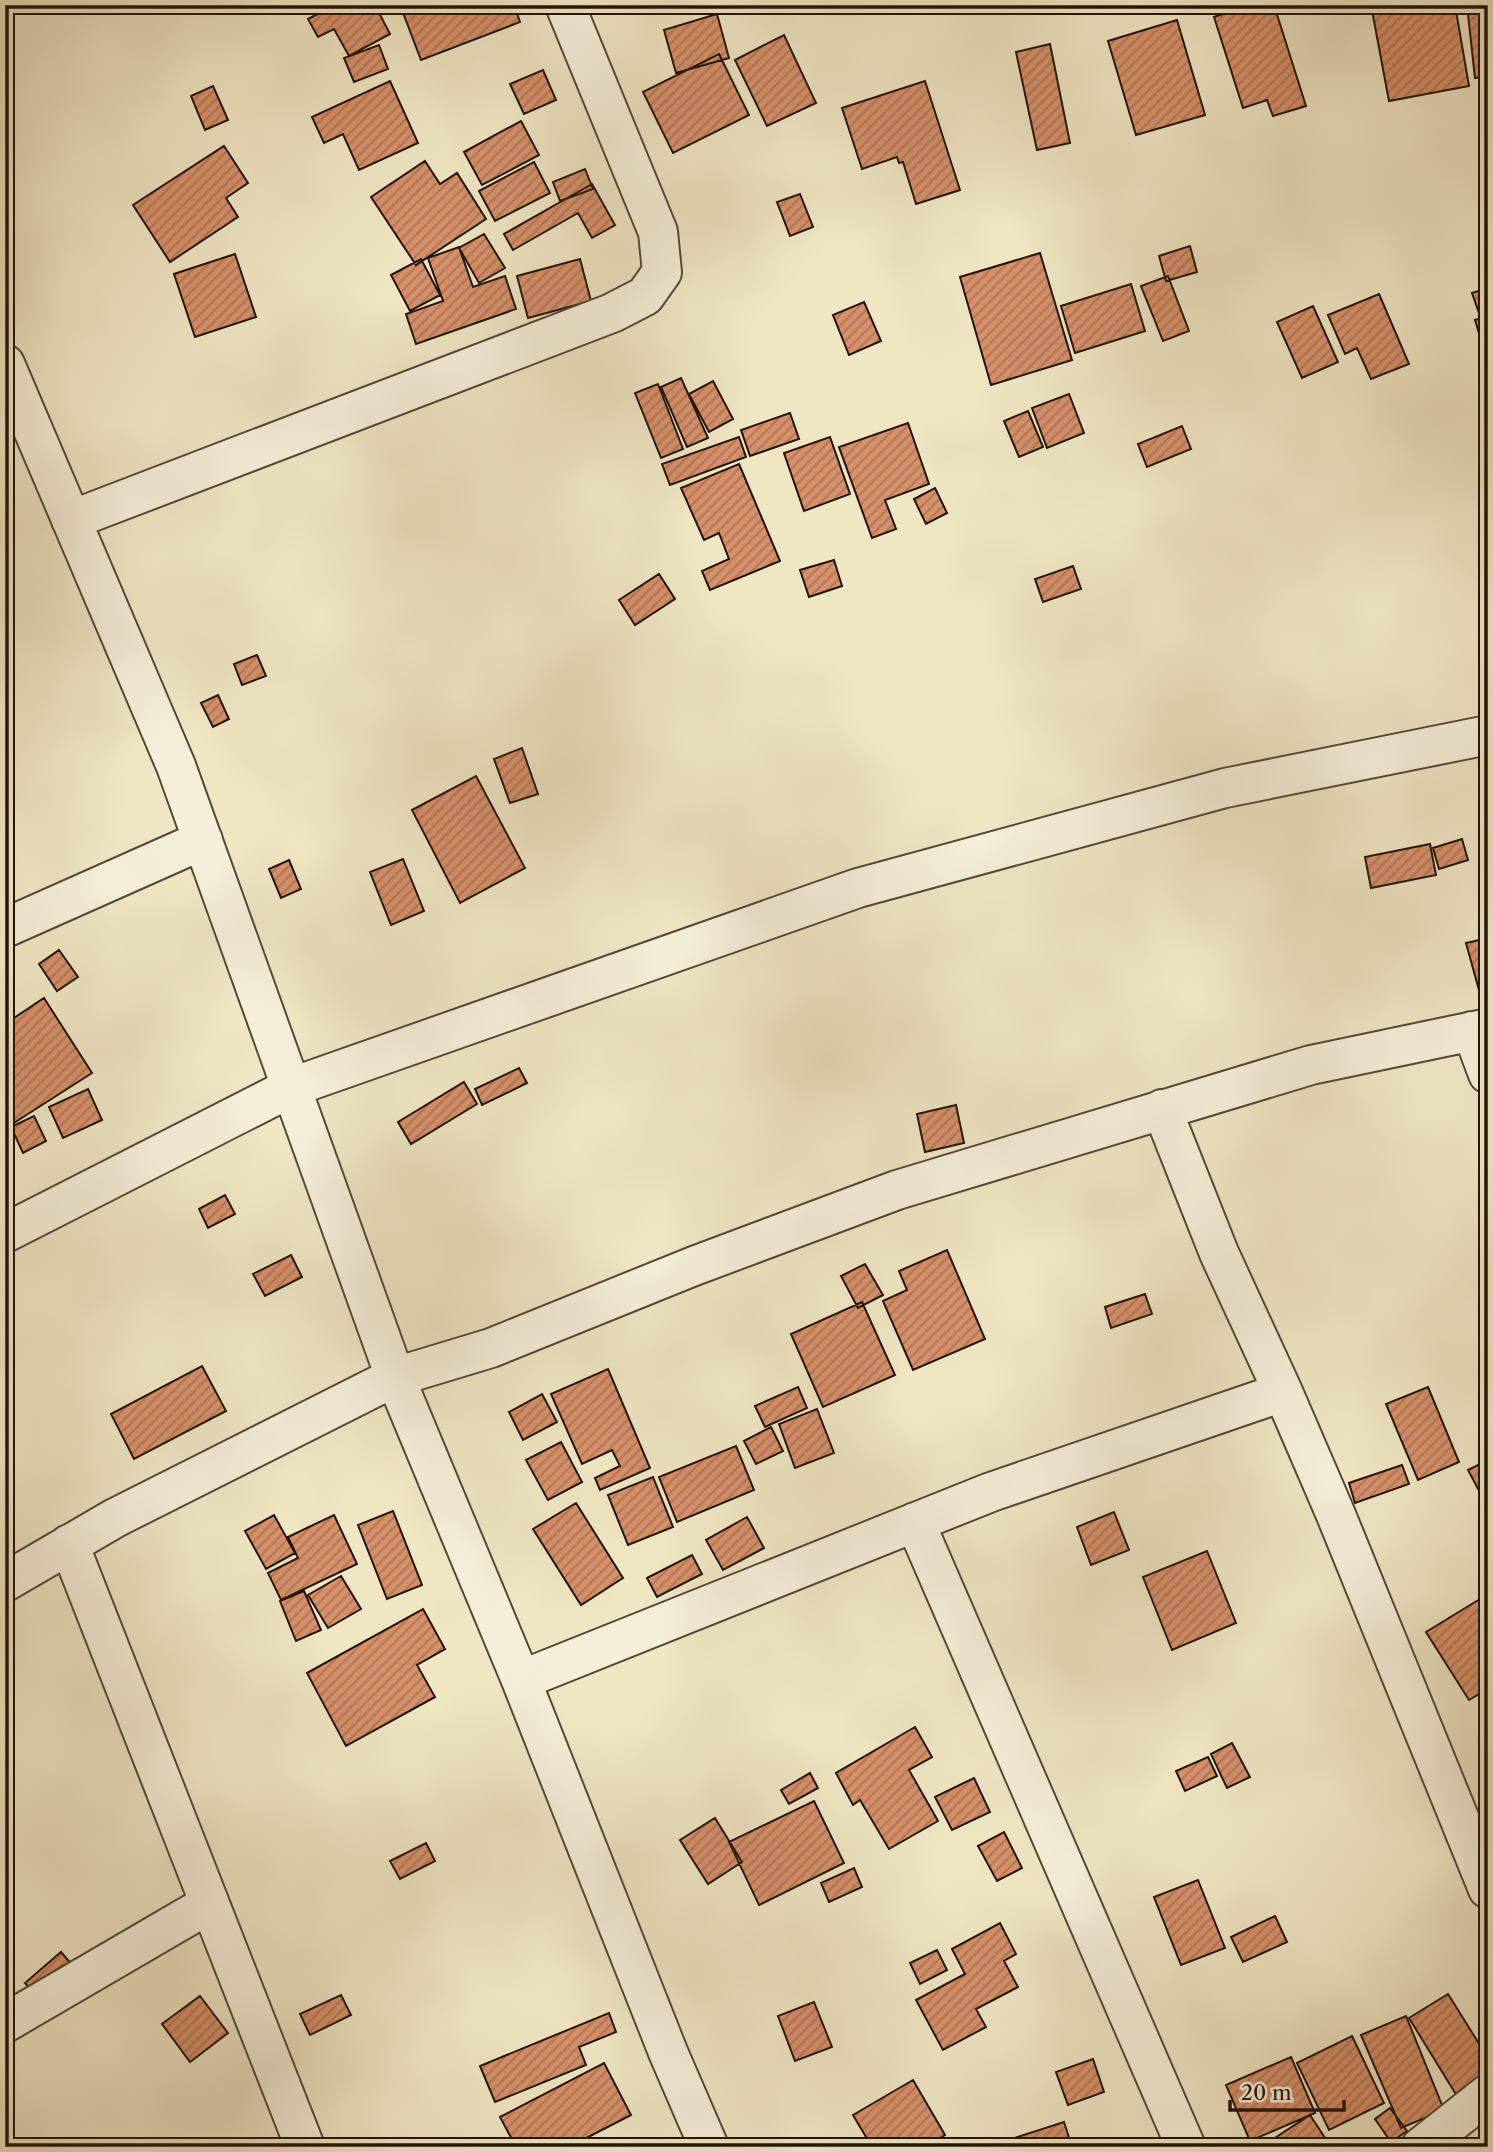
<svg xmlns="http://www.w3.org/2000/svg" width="1493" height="2152" font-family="'Libre Caslon Text',serif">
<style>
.building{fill:url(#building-hatch);stroke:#21130a;stroke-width:2}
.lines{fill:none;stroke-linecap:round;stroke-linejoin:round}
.minor-casing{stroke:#544838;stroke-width:42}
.minor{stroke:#f5efd9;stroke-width:38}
</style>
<defs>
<pattern id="building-hatch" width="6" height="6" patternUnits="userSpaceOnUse" patternTransform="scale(1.75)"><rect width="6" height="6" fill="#d6906a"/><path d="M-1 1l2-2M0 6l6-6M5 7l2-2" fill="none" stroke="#ad7455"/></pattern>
</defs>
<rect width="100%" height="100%" fill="#efe6c4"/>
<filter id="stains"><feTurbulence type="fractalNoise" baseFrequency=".00286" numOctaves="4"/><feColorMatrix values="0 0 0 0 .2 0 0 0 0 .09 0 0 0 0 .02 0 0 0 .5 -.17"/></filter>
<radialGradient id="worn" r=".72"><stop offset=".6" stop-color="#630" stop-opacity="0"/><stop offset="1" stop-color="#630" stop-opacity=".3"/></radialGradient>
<path class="building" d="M 335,5 L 375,5 L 390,34 L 349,56 L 334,29 L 318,37 L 308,19 Z
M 414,5 L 514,5 L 520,22 L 421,60 L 402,10 Z
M 1249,5 L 1274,5 L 1306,106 L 1273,116 L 1267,100 L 1243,108 L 1214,17 Z
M 1371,5 L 1455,5 L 1469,86 L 1389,101 Z
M 1467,5 L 1488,5 L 1488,76 L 1475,78 Z
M 717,14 L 729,58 L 676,73 L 664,30 Z
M 1177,20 L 1205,115 L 1136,135 L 1108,41 Z
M 784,35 L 816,103 L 767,126 L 735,60 Z
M 1050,44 L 1070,143 L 1037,150 L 1016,52 Z
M 379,45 L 388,69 L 354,82 L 344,58 Z
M 719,54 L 749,115 L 673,153 L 643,92 Z
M 543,70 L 556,100 L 524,114 L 510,84 Z
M 390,81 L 418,143 L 359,170 L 343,134 L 324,143 L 312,117 Z
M 925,81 L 960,190 L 916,204 L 903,162 L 899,163 L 897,157 L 862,169 L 842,108 Z
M 213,86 L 228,120 L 205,130 L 191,96 Z
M 521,121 L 539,155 L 482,185 L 464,152 Z
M 224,146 L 248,183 L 226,198 L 238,217 L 170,262 L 133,205 Z
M 425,161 L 440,184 L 457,173 L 486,219 L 416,265 L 371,197 Z
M 534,162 L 550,193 L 495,221 L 479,191 Z
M 585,169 L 593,189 L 560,201 L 553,182 Z
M 592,184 L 615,225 L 592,238 L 578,213 L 513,250 L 504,234 Z
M 800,194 L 813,227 L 790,236 L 777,202 Z
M 484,234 L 505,268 L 479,283 L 459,248 Z
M 1190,246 L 1197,272 L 1166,281 L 1159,256 Z
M 459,247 L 473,287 L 505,276 L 516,309 L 416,344 L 406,314 L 443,301 L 428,258 Z
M 1040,253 L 1072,360 L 991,385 L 960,277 Z
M 235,254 L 256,317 L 195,337 L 174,274 Z
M 421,259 L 440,295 L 410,311 L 391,275 Z
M 580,259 L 591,301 L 528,318 L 517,276 Z
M 1168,276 L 1189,331 L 1163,341 L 1141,286 Z
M 1131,284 L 1145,331 L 1075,353 L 1061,306 Z
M 1488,288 L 1488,310 L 1479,313 L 1472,293 Z
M 1379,294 L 1409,364 L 1371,379 L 1357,348 L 1345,354 L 1328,315 Z
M 864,302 L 881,341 L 849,355 L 833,315 Z
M 1313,306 L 1338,362 L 1302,378 L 1277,322 Z
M 1488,316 L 1488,363 L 1475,320 Z
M 681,378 L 708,438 L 687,447 L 661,387 Z
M 713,381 L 733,419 L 709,432 L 689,394 Z
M 658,384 L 683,449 L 661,458 L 635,393 Z
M 1069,394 L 1084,433 L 1047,448 L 1032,408 Z
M 1028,411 L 1043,447 L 1019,457 L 1004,421 Z
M 790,413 L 799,439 L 750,456 L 741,430 Z
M 908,423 L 929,484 L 885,500 L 896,529 L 872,538 L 839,447 Z
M 1182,426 L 1191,449 L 1147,467 L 1138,444 Z
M 739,437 L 746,457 L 670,485 L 662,464 Z
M 830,437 L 850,494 L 804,511 L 784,453 Z
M 739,464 L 780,561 L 710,590 L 702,571 L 729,559 L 719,533 L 704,540 L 681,488 Z
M 935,488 L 947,513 L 926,524 L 914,499 Z
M 834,560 L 842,586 L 809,597 L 800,570 Z
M 1073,566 L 1081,589 L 1043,602 L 1035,579 Z
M 659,574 L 675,599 L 635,625 L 619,600 Z
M 257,655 L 266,676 L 242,685 L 234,664 Z
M 218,695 L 229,719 L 213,727 L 201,703 Z
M 522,748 L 538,794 L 510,803 L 494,759 Z
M 476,776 L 525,868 L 460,903 L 412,810 Z
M 1462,839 L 1468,860 L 1439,869 L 1433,848 Z
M 1430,844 L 1436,875 L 1371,888 L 1365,857 Z
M 403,859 L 424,911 L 391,925 L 370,872 Z
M 289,860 L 301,889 L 281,898 L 269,869 Z
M 1488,938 L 1488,1011 L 1485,1012 L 1466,943 Z
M 59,950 L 78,977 L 57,991 L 39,964 Z
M 44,998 L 92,1073 L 6,1128 L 5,1024 Z
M 519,1068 L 527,1083 L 482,1105 L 475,1089 Z
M 464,1082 L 477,1104 L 411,1144 L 398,1122 Z
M 88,1089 L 102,1120 L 63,1138 L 49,1107 Z
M 956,1105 L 964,1143 L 925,1152 L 917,1114 Z
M 34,1116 L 46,1141 L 23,1153 L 11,1127 Z
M 225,1195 L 235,1214 L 208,1228 L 199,1209 Z
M 947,1250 L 985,1339 L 913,1370 L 883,1301 L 907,1290 L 899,1271 Z
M 291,1255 L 302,1277 L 265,1296 L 253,1274 Z
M 865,1264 L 883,1295 L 858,1308 L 841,1276 Z
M 1145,1294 L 1152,1314 L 1111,1328 L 1105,1307 Z
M 862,1302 L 895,1375 L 823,1407 L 791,1334 Z
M 202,1366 L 226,1411 L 134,1459 L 111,1414 Z
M 608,1369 L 650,1468 L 600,1490 L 595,1478 L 620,1466 L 612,1450 L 582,1464 L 551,1394 Z
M 798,1387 L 807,1408 L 765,1427 L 755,1406 Z
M 1428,1387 L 1459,1462 L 1418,1480 L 1386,1404 Z
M 542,1394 L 557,1422 L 523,1440 L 509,1412 Z
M 817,1409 L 834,1453 L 795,1468 L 779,1424 Z
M 771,1427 L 783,1451 L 756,1464 L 744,1441 Z
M 561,1442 L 582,1482 L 548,1500 L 526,1460 Z
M 736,1446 L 754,1490 L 677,1522 L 659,1477 Z
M 1488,1460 L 1488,1498 L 1484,1500 L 1468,1470 Z
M 1402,1465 L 1409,1484 L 1355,1503 L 1349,1483 Z
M 653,1477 L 673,1527 L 628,1545 L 608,1495 Z
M 576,1503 L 623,1578 L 581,1605 L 533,1529 Z
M 393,1511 L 422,1585 L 387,1599 L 358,1525 Z
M 1114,1512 L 1129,1550 L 1091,1565 L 1077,1527 Z
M 274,1515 L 295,1553 L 266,1569 L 245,1531 Z
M 334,1515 L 357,1564 L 281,1600 L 268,1573 L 298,1558 L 288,1537 Z
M 747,1517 L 764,1548 L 723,1570 L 706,1540 Z
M 1207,1551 L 1236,1623 L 1172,1650 L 1143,1577 Z
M 692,1555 L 702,1574 L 657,1597 L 647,1578 Z
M 341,1576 L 361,1609 L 328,1628 L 308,1595 Z
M 304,1591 L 321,1630 L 296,1641 L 280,1601 Z
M 1485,1596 L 1488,1599 L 1488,1689 L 1469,1700 L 1426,1632 Z
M 423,1609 L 445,1649 L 417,1665 L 435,1697 L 346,1746 L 307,1673 Z
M 915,1727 L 932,1757 L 909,1770 L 938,1821 L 889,1849 L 860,1800 L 853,1805 L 836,1773 Z
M 1232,1743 L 1250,1777 L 1227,1788 L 1211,1754 Z
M 1208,1757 L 1217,1776 L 1185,1791 L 1176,1771 Z
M 810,1773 L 818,1788 L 789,1804 L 781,1790 Z
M 974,1778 L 990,1812 L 952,1830 L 935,1797 Z
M 814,1801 L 844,1863 L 759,1905 L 729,1842 Z
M 715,1818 L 742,1862 L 708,1884 L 680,1840 Z
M 1004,1832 L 1022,1868 L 997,1881 L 978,1846 Z
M 426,1843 L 435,1861 L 400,1879 L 390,1861 Z
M 854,1868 L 862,1887 L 829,1902 L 821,1883 Z
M 1198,1880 L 1225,1948 L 1181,1965 L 1154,1897 Z
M 1275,1916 L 1287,1942 L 1243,1962 L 1231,1937 Z
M 1000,1923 L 1016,1954 L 1004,1961 L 1018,1987 L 976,2009 L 986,2027 L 943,2050 L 916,2000 L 965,1974 L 952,1949 Z
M 937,1950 L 947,1970 L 920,1984 L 910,1963 Z
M 61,1952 L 85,1980 L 50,2011 L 25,1983 Z
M 1448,1994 L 1488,2058 L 1488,2084 L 1460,2101 L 1409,2018 Z
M 341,1995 L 351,2015 L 310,2035 L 300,2014 Z
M 200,1996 L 228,2033 L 190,2062 L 162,2024 Z
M 814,2002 L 832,2047 L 795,2061 L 778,2016 Z
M 609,2013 L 616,2032 L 579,2047 L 586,2065 L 495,2102 L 480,2066 Z
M 1406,2016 L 1444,2110 L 1401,2128 L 1361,2035 Z
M 1352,2036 L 1384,2103 L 1329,2130 L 1297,2063 Z
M 1291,2057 L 1315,2113 L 1250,2141 L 1226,2085 Z
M 1093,2059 L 1104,2092 L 1068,2105 L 1056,2072 Z
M 604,2063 L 631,2115 L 569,2147 L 516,2147 L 500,2117 Z
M 913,2080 L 945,2135 L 926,2147 L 872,2147 L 853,2115 Z
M 1390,2108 L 1407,2131 L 1391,2142 L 1375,2119 Z
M 1310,2115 L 1331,2147 L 1261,2147 Z
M 1064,2122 L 1072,2147 L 990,2147 L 990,2146 Z"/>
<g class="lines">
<defs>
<path id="minor" d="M 5,364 L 176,766 L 395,1377 L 521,1680 L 668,2052 L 709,2147
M 71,520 L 612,313 L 645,296 L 662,272 L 658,232 L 565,5
M 5,928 L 203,840
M 1472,1031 L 1488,1074
M 1162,1109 L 1219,1253 L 1283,1392 L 1336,1515 L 1488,1889
M 5,1233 L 292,1087 L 858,888 L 1225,788 L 1488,735
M 915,1522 L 1186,2147
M 69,1544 L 305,2147
M 5,1582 L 115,1518 L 395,1377 L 491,1348 L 694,1266 L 897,1190 L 1311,1065 L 1488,1028
M 521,1680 L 991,1492 L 1283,1392
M 5,2023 L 209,1904
M 1421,2147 L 1488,2094"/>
</defs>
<use href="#minor" class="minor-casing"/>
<use href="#minor" class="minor"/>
</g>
<rect width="1493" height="2152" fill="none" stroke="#efe6c4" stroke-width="28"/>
<rect x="7" y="7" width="1479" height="2138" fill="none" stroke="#21130a" stroke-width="3.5"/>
<rect x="14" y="14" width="1465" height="2124" fill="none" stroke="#21130a" stroke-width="2"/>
<path d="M1230 2100v10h114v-10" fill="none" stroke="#21130a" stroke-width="3.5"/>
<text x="1241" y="2100" font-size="21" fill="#21130a" stroke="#f5efd9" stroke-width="5" paint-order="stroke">20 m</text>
<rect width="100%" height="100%" filter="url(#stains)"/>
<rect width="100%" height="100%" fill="url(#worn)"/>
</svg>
